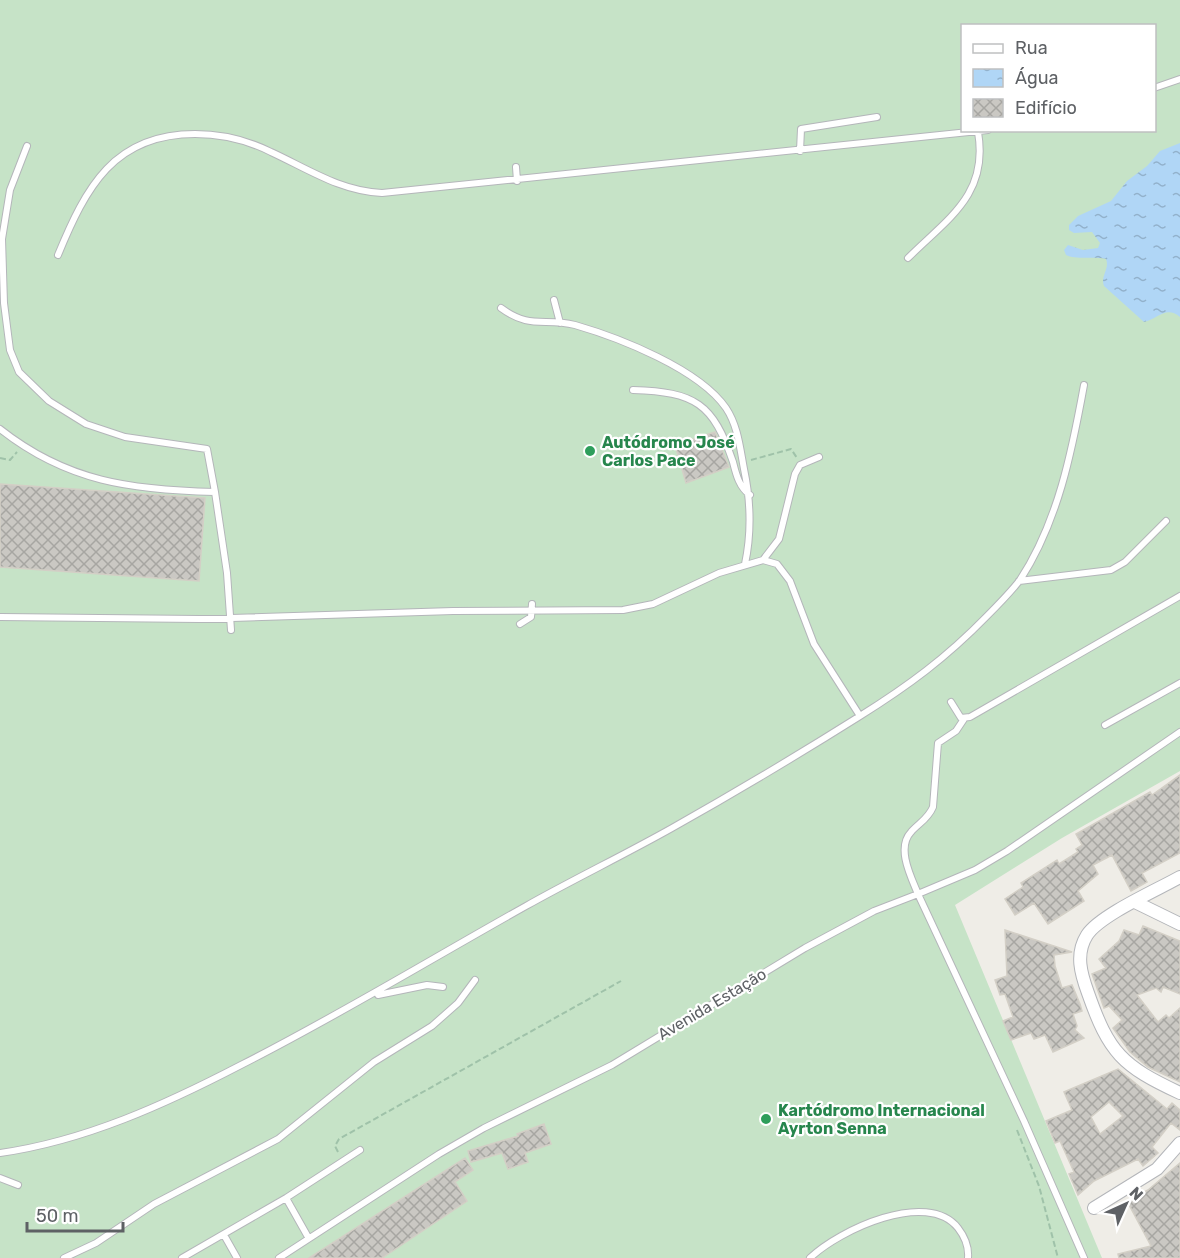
<svg xmlns="http://www.w3.org/2000/svg" width="1180" height="1258" font-family="Rubik,sans-serif">
<style>
.pitch{fill:#c6e3c7;fill-rule:evenodd}
.water{fill:url(#water-ripples)}
.building{fill:url(#building-cross-hatch);stroke:#d3cfc6;stroke-width:1.5;fill-rule:evenodd}
.lines{fill:none;stroke-linecap:round;stroke-linejoin:round}
.service-casing{stroke:#b4b6ba;stroke-width:8}
.minor-casing{stroke:#b4b6ba;stroke-width:14}
.path{stroke:#9fc2a9;stroke-width:2;stroke-dasharray:6 3;stroke-linecap:butt}
.service{stroke:#fff;stroke-width:6}
.minor{stroke:#fff;stroke-width:12}
.leisure-dot{fill:#2e9e5b;stroke:#fff;stroke-width:2}
.labels{text-anchor:middle;dominant-baseline:central;stroke-width:4.5;stroke-linejoin:round;paint-order:stroke}
.leisure-label{font-size:16px;font-weight:bold;fill:#27864d;stroke:#fff;text-anchor:start}
.street-label{font-size:16px;fill:#5e6165;stroke:#fff}
</style>
<defs>
<pattern id="water-ripples" width="26" height="14" patternUnits="userSpaceOnUse" patternTransform="scale(1.5)"><rect width="26" height="14" fill="#b0d6f6"/><path d="M2 4q2-2 4 0t4 0M15 11q2-2 4 0t4 0" fill="none" stroke="#92b1cb"/></pattern>
<pattern id="building-cross-hatch" width="8" height="8" patternUnits="userSpaceOnUse" patternTransform="scale(1.5)"><rect width="8" height="8" fill="#cac8c3"/><path d="M0 0l8 8M0 8l8-8" fill="none" stroke="#a7a6a2"/></pattern>
</defs>
<rect width="100%" height="100%" fill="#efede7"/>
<path class="pitch" d="M 0,0 L 1180,0 L 1180,771 L 1062,838 L 955,905 L 1102,1258 L 0,1258 ZM 962,26 L 1154,26 L 1154,130 L 962,130 Z"/>
<path class="water" d="M 1180,143 L 1180,317 C 1166,305 1158,319 1144,322 L 1104,286 C 1100,276 1110,269 1106,259 C 1095,256 1075,260 1066,255 L 1064,250 L 1068,245 L 1083,250 L 1098,248 L 1100,243 L 1092,232 L 1074,233 L 1069,230 L 1069,225 L 1078,216 L 1111,201 L 1127,181 L 1147,166 L 1160,151 Z"/>
<path class="building" d="M 715,432 L 729,467 L 686,483 L 675,445 Z
M 0,484 L 205,498 L 199,581 L 0,567 Z
M 1180,775 L 1180,853 L 1142,873 L 1147,882 L 1131,891 L 1112,855 L 1093,865 L 1098,874 L 1078,891 L 1084,901 L 1048,924 L 1034,903 L 1015,915 L 1005,899 L 1023,887 L 1021,883 L 1057,860 L 1059,864 L 1078,852 L 1076,849 L 1082,845 L 1076,834 L 1150,792 L 1152,795 Z
M 1143,926 L 1180,941 L 1180,994 L 1163,987 L 1161,992 L 1156,988 L 1137,995 L 1158,1022 L 1166,1015 L 1169,1018 L 1180,1008 L 1180,1082 L 1148,1067 L 1130,1052 L 1113,1028 L 1122,1020 L 1109,1006 L 1104,1008 L 1092,974 L 1106,968 L 1099,959 L 1119,941 L 1124,930 L 1139,935 Z
M 1005,930 L 1072,952 L 1054,955 L 1055,966 L 1062,988 L 1072,985 L 1080,1004 L 1082,1011 L 1073,1014 L 1077,1026 L 1075,1030 L 1084,1038 L 1053,1052 L 1045,1035 L 1034,1039 L 1031,1033 L 1011,1040 L 1003,1021 L 1013,1017 L 1005,994 L 1000,995 L 995,980 L 1007,976 Z
M 1118,1069 L 1167,1109 L 1172,1103 L 1180,1110 L 1180,1130 L 1171,1123 L 1152,1147 L 1158,1153 L 1143,1166 L 1138,1159 L 1094,1181 L 1078,1195 L 1069,1174 L 1074,1172 L 1060,1141 L 1055,1143 L 1046,1121 L 1072,1110 L 1064,1092 ZM 1109,1102 L 1123,1116 L 1100,1134 L 1091,1117 Z
M 544,1124 L 551,1144 L 525,1153 L 528,1162 L 508,1169 L 502,1153 L 471,1162 L 468,1151 L 518,1136 L 517,1134 Z
M 465,1158 L 473,1170 L 455,1182 L 467,1201 L 382,1258 L 309,1258 Z
M 1180,1163 L 1180,1258 L 1119,1258 L 1118,1254 L 1151,1246 L 1127,1201 L 1148,1190 Z"/>
<g class="lines">
<defs>
<path id="service" d="M 1154,88 L 1180,79
M 27,146 L 10,190 L 2,239 L 4,303 L 10,350 L 19,372 L 49,401 L 86,424 L 125,437 L 207,449 L 215,492
M 800,151 L 801,129 L 877,117
M 516,167 L 517,181
M 58,255 C 86,187 114,134 195,134 C 222,134 247,140 271,152 C 308,169 340,191 382,193 L 988,130
M 908,258 C 947,219 989,195 978,132
M 554,300 L 560,323
M 501,308 C 531,330 544,317 575,325 C 620,338 699,369 726,408 C 738,426 740,448 744,469 C 751,502 752,531 745,564
M 633,390 C 695,392 713,403 733,462 C 736,474 739,487 750,495
M 0,429 C 67,482 132,490 215,492 L 227,573 L 231,630
M 763,560 L 779,539 L 795,474 L 800,465 L 819,457
M 1019,581 L 1111,570 L 1125,562 L 1166,521
M 0,617 L 199,619 L 453,611 L 623,610 L 653,604 L 719,573 L 763,560 L 777,564 L 790,581 L 814,644 L 860,716 C 908,686 946,658 986,617 C 997,606 1010,593 1020,580 C 1058,522 1072,451 1084,385
M 520,624 L 531,617 L 532,604
M 951,702 L 961,718 L 970,717 L 1180,596
M 1105,725 L 1180,683
M 378,995 L 427,985 L 443,987
M 0,1153 C 85,1141 166,1104 241,1065 C 338,1016 431,959 526,906 C 574,879 624,855 672,828 C 736,792 798,755 860,716
M 0,1178 L 18,1185
M 286,1198 L 308,1237
M 224,1235 L 237,1258
M 64,1258 L 96,1243 L 154,1204 L 278,1139 L 374,1062 L 432,1026 L 458,1003 L 475,980
M 182,1258 L 286,1198 L 360,1150
M 279,1258 L 439,1154 L 484,1128 L 612,1065 L 805,948 L 874,911 L 918,894 C 911,877 896,848 911,832 C 919,823 928,819 933,807 L 938,743 L 956,731 L 964,719
M 810,1258 C 839,1230 927,1189 958,1228 C 965,1237 969,1246 968,1258
M 1084,1258 L 1024,1121 L 918,894 L 975,870 L 1007,851 L 1180,732"/>
<path id="minor" d="M 1180,877 C 1157,890 1100,915 1087,935 C 1075,954 1081,974 1088,993 C 1109,1053 1122,1066 1180,1093
M 1135,902 L 1180,924
M 1094,1208 L 1157,1169 L 1180,1143"/>
</defs>
<use href="#service" class="service-casing"/>
<use href="#minor" class="minor-casing"/>
<path class="path" d="M 0,458 L 10,460 L 17,452
M 751,460 L 791,449 L 797,458
M 1017,1130 L 1039,1186 L 1058,1258
M 338,1152 L 335,1146 L 339,1139 L 621,981"/>
<use href="#service" class="service"/>
<use href="#minor" class="minor"/>
</g>
<g class="leisure-dot">
<circle cx="590" cy="451" r="6"/>
<circle cx="766" cy="1119" r="6"/>
</g>
<g class="labels">
<g class="leisure-label">
<text x="602" y="442">Autódromo José<tspan x="602" dy="18">Carlos Pace</tspan></text>
<text x="778" y="1110">Kartódromo Internacional<tspan x="778" dy="18">Ayrton Senna</tspan></text>
</g>
<g class="street-label">
<text transform="translate(712 1004) rotate(-31)">Avenida Estação</text>
</g>
</g>
<rect x="961" y="24" width="195" height="108" fill="#ffffff" stroke="#bfc0c1" stroke-width="1.5"/>
<rect x="973" y="44" width="30" height="9" fill="#ffffff" stroke="#bfc0c1" stroke-width="1.5"/>
<text x="1015" y="54" font-size="18" fill="#5e6165">Rua</text>
<rect x="973" y="69" width="30" height="18" fill="url(#water-ripples)" stroke="#bfc0c1" stroke-width="1.5"/>
<text x="1015" y="84" font-size="18" fill="#5e6165">Água</text>
<rect x="973" y="99" width="30" height="18" fill="url(#building-cross-hatch)" stroke="#bfc0c1" stroke-width="1.5"/>
<text x="1015" y="114" font-size="18" fill="#5e6165">Edifício</text>
<g transform="translate(1126 1204) rotate(45)" stroke="#ffffff" stroke-width="4.5" paint-order="stroke">
<path d="M0-4.5L10 22L0 15L-10 22Z" fill="#5e6165"/>
<text y="-9" font-size="16" font-weight="bold" text-anchor="middle" fill="#5e6165">N</text>
</g>
<path d="M27 1222v9h96v-9" fill="none" stroke="#5e6165" stroke-width="3"/>
<text x="36" y="1222" font-size="18" fill="#5e6165" stroke="#ffffff" stroke-width="4.5" paint-order="stroke">50 m</text>
</svg>
